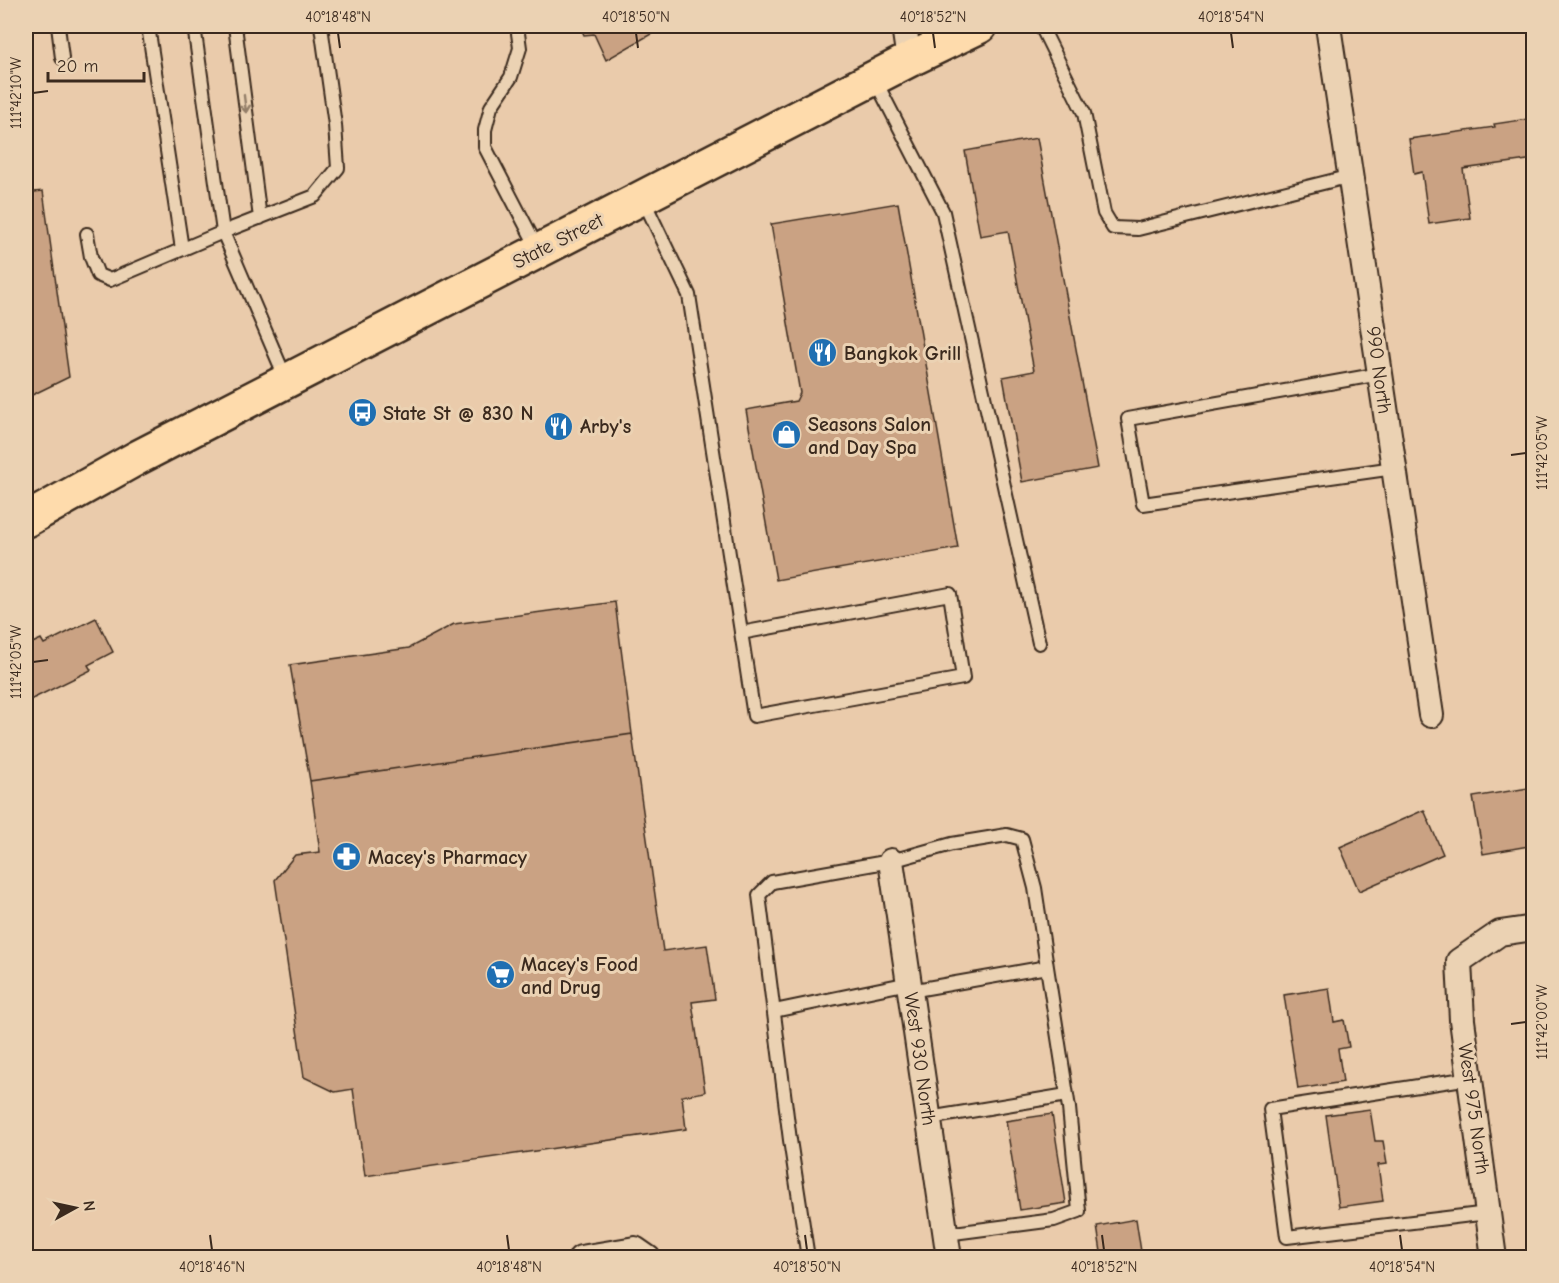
<svg xmlns="http://www.w3.org/2000/svg" width="1559" height="1283" font-family="'Comic Neue',sans-serif">
<style>
.building{fill:#caa283;stroke:#3b2a1e;stroke-width:1.5}
.lines{fill:none;stroke-linecap:round;stroke-linejoin:round}
.lane-casing{stroke:#3b2a1e;stroke-width:16}
.street-casing{stroke:#3b2a1e;stroke-width:28}
.primary-casing{stroke:#3b2a1e;stroke-width:38}
.lane{stroke:#ebd2b3;stroke-width:12}
.street{stroke:#ebd2b3;stroke-width:24}
.primary{stroke:#fedbac;stroke-width:33}
.oneway{stroke:#937e68}
.ticks{fill:none;stroke:#3b2a1e;stroke-width:2}
.labels{text-anchor:middle;dominant-baseline:central;stroke-width:6;stroke-linejoin:round;paint-order:stroke}
.street-label{font-size:20px;fill:#3b2a1e;stroke:#ebd2b3}
.poi-label{font-size:20px;font-weight:bold;fill:#3b2a1e;stroke:#ebd2b3;text-anchor:start}
.neatline{fill:none;stroke:#3b2a1e;stroke-width:2}
.ticks-label{font-size:15px;text-anchor:middle;fill:#3b2a1e}
</style>
<rect width="100%" height="100%" fill="#eacbab"/>
<filter id="ink" filterUnits="userSpaceOnUse"><feTurbulence type="fractalNoise" baseFrequency=".0167" numOctaves="2"/><feDisplacementMap in="SourceGraphic" scale="12" xChannelSelector="R" yChannelSelector="G"/><feConvolveMatrix kernelMatrix="1 2 1 2 8 2 1 2 1" color-interpolation-filters="sRGB"/></filter>
<g filter="url(#ink)">
<path class="building" d="M 580,26 L 665,26 L 606,60 L 594,34 L 584,35 Z
M 1534,118 L 1534,159 L 1463,169 L 1470,218 L 1429,224 L 1422,172 L 1414,174 L 1409,139 L 1495,127 L 1494,124 Z
M 1037,138 L 1098,468 L 1022,482 L 1003,377 L 1034,371 L 1008,231 L 980,236 L 965,151 Z
M 43,191 L 69,377 L 26,398 L 26,193 Z
M 898,203 L 958,548 L 776,580 L 746,410 L 796,401 L 800,393 L 771,224 Z
M 615,602 L 632,734 L 310,781 L 290,665 L 409,648 L 454,624 Z
M 96,618 L 113,652 L 88,665 L 91,670 L 26,702 L 26,652 L 27,651 L 26,646 L 41,639 L 44,644 Z
M 632,734 L 663,951 L 707,945 L 715,999 L 692,1002 L 705,1092 L 682,1096 L 686,1129 L 365,1176 L 353,1089 L 335,1092 L 304,1077 L 275,880 L 295,855 L 320,852 L 310,781 Z
M 1534,787 L 1534,845 L 1483,854 L 1473,797 Z
M 1424,810 L 1443,854 L 1359,891 L 1340,847 Z
M 1329,988 L 1334,1022 L 1344,1020 L 1349,1047 L 1338,1049 L 1343,1082 L 1298,1089 L 1284,995 Z
M 1370,1109 L 1375,1141 L 1383,1141 L 1387,1164 L 1378,1165 L 1383,1201 L 1339,1207 L 1326,1115 Z
M 1052,1114 L 1066,1203 L 1020,1210 L 1006,1121 Z
M 1136,1219 L 1142,1258 L 1069,1258 L 1101,1252 L 1097,1226 Z"/>
<g class="lines">
<defs>
<path id="lane" d="M 58,26 L 62,58
M 148,26 L 182,249
M 194,26 L 223,232 L 286,379
M 235,26 L 260,218
M 517,26 L 520,48 L 511,77 L 491,107 L 485,130 L 485,147 L 538,249
M 1041,26 L 1084,113 L 1104,213 L 1113,228 L 1138,229 L 1351,176
M 874,78 L 943,212 L 1039,643
M 643,199 L 689,295 L 754,716 L 963,678 L 950,594 L 741,633
M 87,234 L 91,257 L 98,275 L 110,280 L 223,232 L 315,196 L 338,168 L 335,125 L 321,26
M 1380,374 L 1128,419 L 1143,504 L 1394,468
M 910,991 L 1047,967
M 774,1011 L 909,983
M 1470,1078 L 1270,1109 L 1287,1237 L 1488,1213
M 929,1118 L 1067,1095
M 808,1258 L 790,1140 L 759,895 L 772,882 L 891,861 L 952,844 L 1007,835 L 1022,839 L 1035,888 L 1047,967 L 1069,1108 L 1079,1211 L 1054,1220 L 946,1234"/>
<path id="street" d="M 904,26 L 909,60
M 1328,26 L 1431,715
M 891,861 L 949,1258
M 581,1258 L 635,1249 L 648,1258
M 1494,1258 L 1462,1020 L 1459,961 L 1500,933 L 1534,928"/>
<path id="primary" d="M 26,520 L 137,458 L 909,60 L 980,26"/>
</defs>
<use href="#lane" class="lane-casing"/>
<use href="#street" class="street-casing"/>
<use href="#primary" class="primary-casing"/>
<use href="#lane" class="lane"/>
<use href="#street" class="street"/>
<use href="#primary" class="primary"/>
</g>
<defs><path id="oneway-shaft" d="M-6 0H5M1.5-3L5.5 0L1.5 3" fill="none" stroke-width="1.6" stroke-linecap="round" stroke-linejoin="round" transform="scale(1.5)"/></defs>
<use class="oneway" href="#oneway-shaft" transform="translate(245 104) rotate(83)"/>
</g>
<path class="ticks" d="M 338,33 L 340,48M 636,33 L 638,48M 933,33 L 935,48M 1231,33 L 1233,48M 33,93 L 48,91M 1511,455 L 1526,453M 33,662 L 48,660M 1511,1024 L 1526,1022M 210,1235 L 212,1250M 507,1235 L 509,1250M 805,1235 L 807,1250M 1102,1235 L 1104,1250M 1400,1235 L 1402,1250"/>
<defs>
<symbol id="restaurant-disc" viewBox="-11 -11 22 22"><circle r="9.5" fill="#1f6fb2" stroke="#ebd2b3"/><path d="M-5-6h1v4h1v-4h1v4h1v-4h1v5L-1.5 .5V6h-2V.5L-5-1ZM5-6V6H3V1.5H1.5Q1.5-4 5-6Z" fill="#fff"/></symbol>
<symbol id="bus-disc" viewBox="-11 -11 22 22"><circle r="9.5" fill="#1f6fb2" stroke="#ebd2b3"/><path d="M-5-6H5V4H4V6H2V4H-2V6H-4V4H-5ZM-3.5-4V0h7V-4ZM-3.5 1.2v1.5H-2V1.2ZM2 1.2v1.5H3.5V1.2Z" fill="#fff"/></symbol>
<symbol id="shop-disc" viewBox="-11 -11 22 22"><circle r="9.5" fill="#1f6fb2" stroke="#ebd2b3"/><path d="M-5-2.5h2.3a2.7 3.5 0 0 1 5.4 0H5L5.5 6h-11ZM-1.5-2.5h3a1.5 2.3 0 0 0-3 0Z" fill="#fff"/></symbol>
<symbol id="pharmacy-disc" viewBox="-11 -11 22 22"><circle r="9.5" fill="#1f6fb2" stroke="#ebd2b3"/><path d="M-2-6h4v4h4v4h-4v4h-4v-4h-4v-4h4Z" fill="#fff"/></symbol>
<symbol id="supermarket-disc" viewBox="-11 -11 22 22"><circle r="9.5" fill="#1f6fb2" stroke="#ebd2b3"/><path d="M-6-5.5h2.5l.6 2H6L4.5 2H-2.5L-4.4-4H-6ZM-1.5 3.2a1.3 1.3 0 1 0 .1 0ZM3 3.2a1.3 1.3 0 1 0 .1 0Z" fill="#fff"/></symbol>
</defs>
<g fill-rule="evenodd">
<use href="#restaurant-disc" x="806" y="336" width="33" height="33"/>
<use href="#bus-disc" x="346" y="396" width="33" height="33"/>
<use href="#restaurant-disc" x="542" y="410" width="33" height="33"/>
<use href="#shop-disc" x="770" y="418" width="33" height="33"/>
<use href="#pharmacy-disc" x="330" y="840" width="33" height="33"/>
<use href="#supermarket-disc" x="484" y="958" width="33" height="33"/>
</g>
<g class="labels">
<g class="street-label">
<text transform="translate(558 241) rotate(-27)">State Street</text>
<text transform="translate(1379 370) rotate(82)">990 North</text>
<text transform="translate(920 1059) rotate(82)">West 930 North</text>
<text transform="translate(1474 1109) rotate(82)">West 975 North</text>
</g>
<g class="poi-label">
<text x="844" y="353">Bangkok Grill</text>
<text x="383" y="413">State St @ 830 N</text>
<text x="808" y="424">Seasons Salon<tspan x="808" dy="23">and Day Spa</tspan></text>
<text x="580" y="426">Arby's</text>
<text x="368" y="857">Macey's Pharmacy</text>
<text x="521" y="964">Macey's Food<tspan x="521" dy="23">and Drug</tspan></text>
</g>
</g>
<rect width="1559" height="1283" fill="none" stroke="#ebd2b3" stroke-width="66"/>
<g transform="translate(75 1208) rotate(82)" stroke="#ebd2b3" stroke-width="4.5" paint-order="stroke">
<path d="M0-4.5L10 22L0 15L-10 22Z" fill="#3b2a1e"/>
<text y="-9" font-size="16" font-weight="bold" text-anchor="middle" fill="#3b2a1e">N</text>
</g>
<path d="M48 72v9h96v-9" fill="none" stroke="#3b2a1e" stroke-width="3"/>
<text x="57" y="72" font-size="18" fill="#3b2a1e" stroke="#ebd2b3" stroke-width="4.5" paint-order="stroke">20 m</text>
<rect x="33" y="33" width="1493" height="1217" class="neatline"/>
<g class="ticks-label">
<text x="338" y="22">40°18'48"N</text>
<text x="636" y="22">40°18'50"N</text>
<text x="933" y="22">40°18'52"N</text>
<text x="1231" y="22">40°18'54"N</text>
<text transform="translate(16 93) rotate(-90)" y="5">111°42'10"W</text>
<text transform="translate(1542 453) rotate(-90)" y="5">111°42'05"W</text>
<text transform="translate(16 662) rotate(-90)" y="5">111°42'05"W</text>
<text transform="translate(1542 1022) rotate(-90)" y="5">111°42'00"W</text>
<text x="212" y="1272">40°18'46"N</text>
<text x="509" y="1272">40°18'48"N</text>
<text x="807" y="1272">40°18'50"N</text>
<text x="1104" y="1272">40°18'52"N</text>
<text x="1402" y="1272">40°18'54"N</text>
</g>
</svg>
